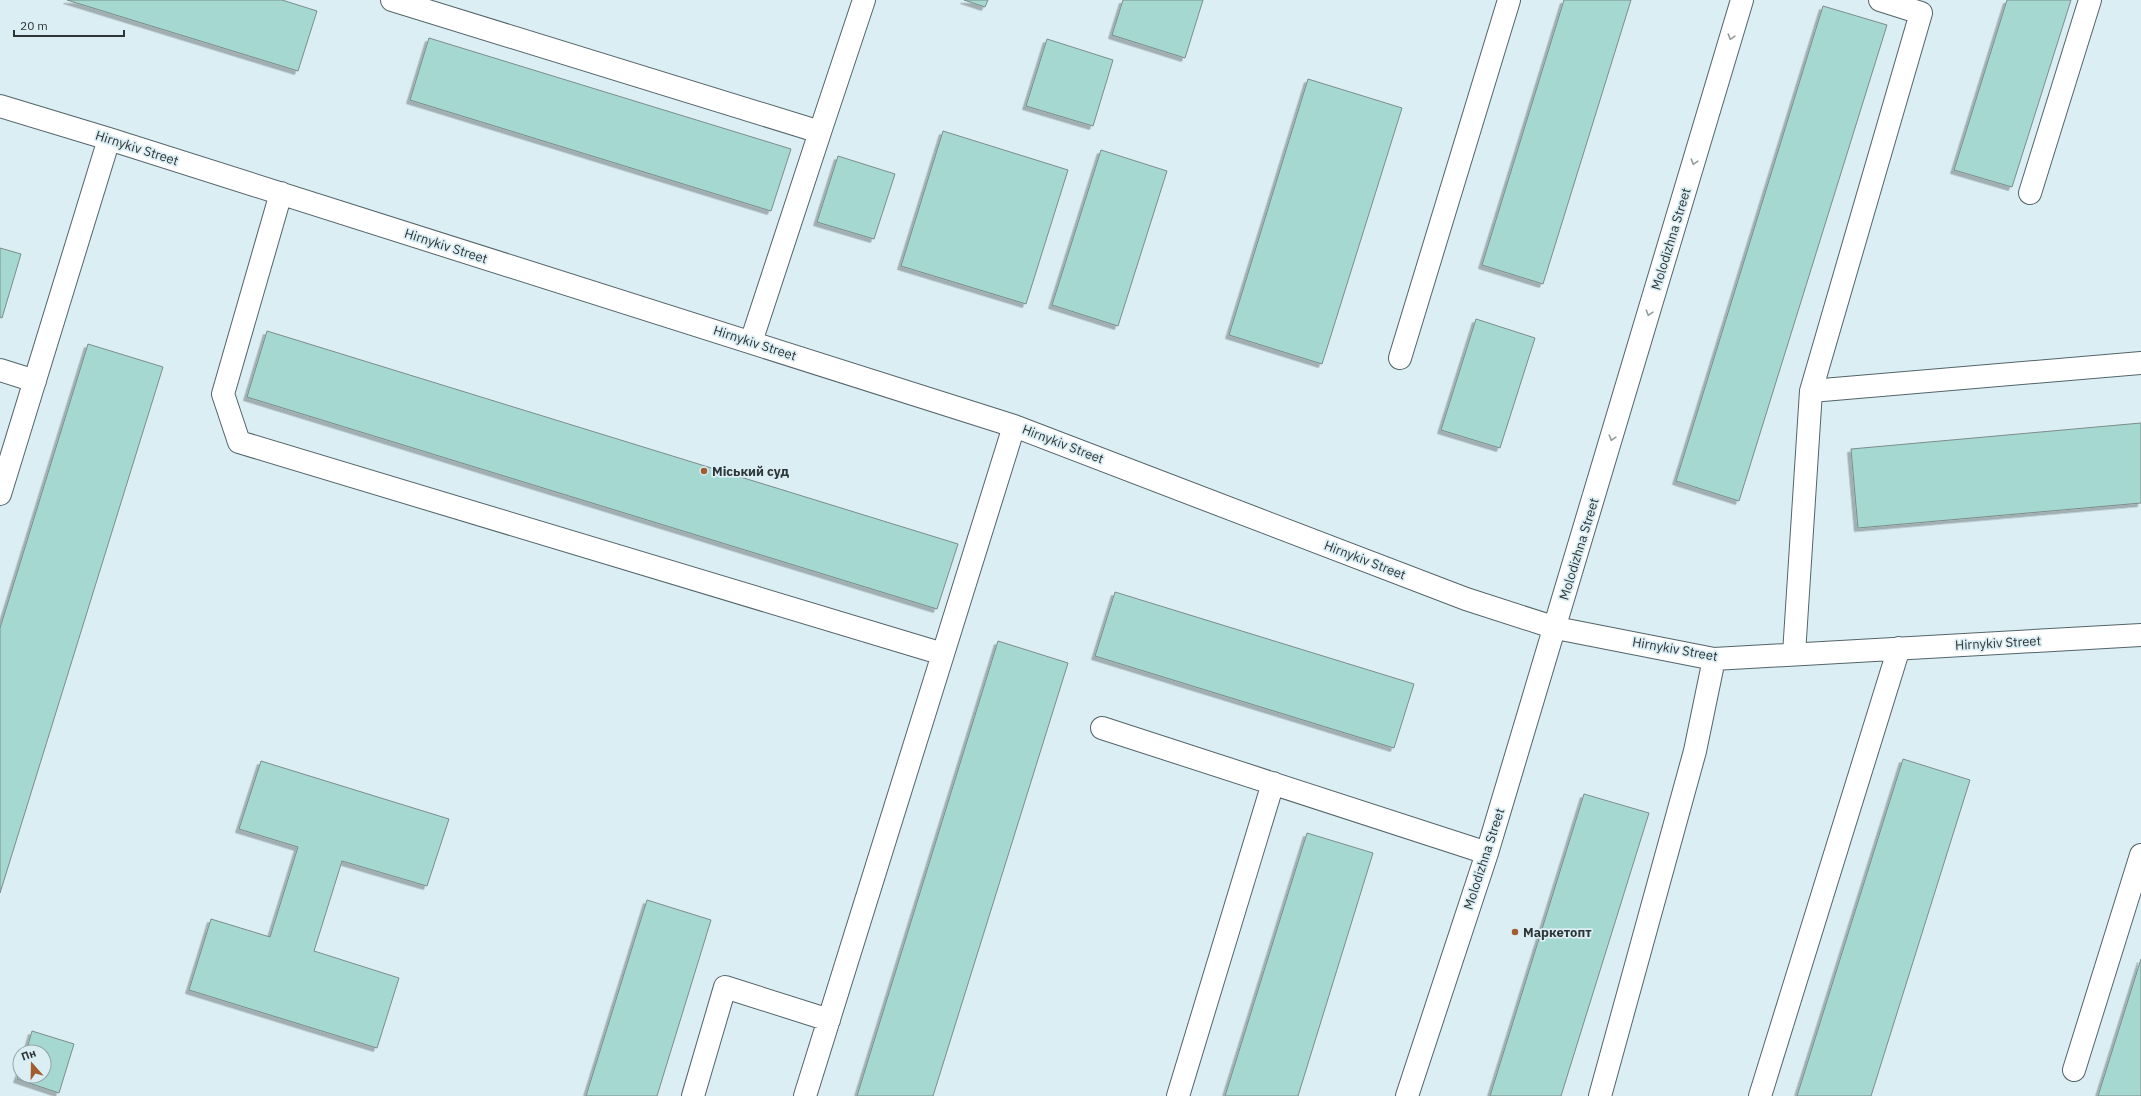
<svg xmlns="http://www.w3.org/2000/svg" width="2141" height="1096" font-family="'IBM Plex Sans',sans-serif">
<style>
.building{fill:#a5d8d1;stroke:#7b8d8a;filter:url(#shadow)}
.lines{fill:none;stroke-linecap:round;stroke-linejoin:round}
.minor-casing{stroke:#536469;stroke-width:24}
.minor{stroke:#fff;stroke-width:22}
.oneway{stroke:#969a9b}
.poi-dot{fill:#a15c2f;stroke:#dbeef4;stroke-width:1.5}
.labels{text-anchor:middle;dominant-baseline:central;stroke-width:3.5;stroke-linejoin:round;paint-order:stroke}
.street-label{font-size:13px;fill:#2d3537;stroke:#dbeef4}
.poi-label{font-size:13px;font-weight:bold;fill:#2d3537;stroke:#dbeef4;text-anchor:start}
</style>
<defs>
<filter id="shadow"><feDropShadow dx="-3.5" dy="3.5" stdDeviation="0" flood-color="#0004"/></filter>
</defs>
<rect width="100%" height="100%" fill="#dbeef4"/>
<path class="building" d="M 67,0 L 282,0 L 317,11 L 298,71 Z
M 964,0 L 988,0 L 985,7 Z
M 1123,0 L 1203,0 L 1185,58 L 1112,35 Z
M 1564,0 L 1631,0 L 1543,284 L 1482,265 Z
M 2007,0 L 2071,0 L 2012,187 L 1954,170 Z
M 1823,6 L 1887,25 L 1739,501 L 1676,481 Z
M 429,38 L 791,149 L 771,211 L 410,100 Z
M 1047,39 L 1113,60 L 1093,126 L 1026,106 Z
M 1308,79 L 1402,108 L 1322,364 L 1229,335 Z
M 943,131 L 1068,170 L 1026,304 L 901,266 Z
M 1101,150 L 1167,171 L 1118,326 L 1052,305 Z
M 838,156 L 895,174 L 874,239 L 817,222 Z
M 0,248 L 21,254 L 2,318 L 0,317 Z
M 1476,319 L 1535,338 L 1500,448 L 1441,430 Z
M 267,331 L 958,544 L 937,609 L 247,397 Z
M 88,344 L 163,367 L 0,893 L 0,628 Z
M 2141,423 L 2141,503 L 1858,528 L 1851,449 Z
M 1115,592 L 1414,684 L 1394,748 L 1095,656 Z
M 998,641 L 1068,663 L 933,1096 L 857,1096 Z
M 1903,759 L 1970,780 L 1871,1096 L 1797,1096 Z
M 261,761 L 449,819 L 427,886 L 342,861 L 314,951 L 399,978 L 377,1048 L 189,990 L 211,919 L 270,937 L 298,847 L 239,829 Z
M 1584,794 L 1649,813 L 1561,1096 L 1490,1096 Z
M 1307,833 L 1373,853 L 1298,1096 L 1225,1096 Z
M 647,900 L 711,920 L 657,1096 L 586,1096 Z
M 2141,959 L 2141,1096 L 2098,1096 Z
M 32,1031 L 74,1044 L 59,1093 L 17,1079 L 20,1071 L 20,1076 L 44,1076 L 44,1052 L 26,1052 Z"/>
<g class="lines">
<defs>
<path id="minor" d="M 392,0 L 820,132 L 864,0
M 0,106 L 109,139 L 1014,426 L 1466,599 L 1556,628 L 1714,659 L 2141,635
M 281,193 L 223,394 L 239,442 L 943,654 L 1014,426
M 2030,193 L 2090,0
M 751,342 L 820,132
M 1400,358 L 1509,0
M 0,370 L 35,381
M 1811,391 L 1921,13 L 1880,0
M 0,494 L 109,139
M 1794,654 L 1811,391 L 2141,363
M 1102,728 L 1487,853
M 2074,1070 L 2141,855
M 693,1096 L 725,987 L 829,1020
M 805,1096 L 943,654
M 1178,1096 L 1273,783
M 1407,1096 L 1487,853 L 1742,0
M 1600,1096 L 1695,751 L 1714,659
M 1760,1096 L 1899,648"/>
</defs>
<use href="#minor" class="minor-casing"/>
<use href="#minor" class="minor"/>
</g>
<defs><path id="oneway-chevron" d="M-2-3.5L2.5 0L-2 3.5" fill="none" stroke-width="1.6" stroke-linecap="round" stroke-linejoin="round"/></defs>
<g class="oneway">
<use href="#oneway-chevron" transform="translate(1731 37) rotate(107)"/>
<use href="#oneway-chevron" transform="translate(1694 162) rotate(107)"/>
<use href="#oneway-chevron" transform="translate(1649 313) rotate(107)"/>
<use href="#oneway-chevron" transform="translate(1612 438) rotate(107)"/>
</g>
<g class="poi-dot">
<circle cx="704" cy="471" r="4"/>
<circle cx="1515" cy="932" r="4"/>
</g>
<g class="labels">
<g class="street-label">
<text transform="translate(137 148) rotate(18)">Hirnykiv Street</text>
<text transform="translate(1671 239) rotate(-73)">Molodizhna Street</text>
<text transform="translate(446 246) rotate(18)">Hirnykiv Street</text>
<text transform="translate(755 343) rotate(18)">Hirnykiv Street</text>
<text transform="translate(1063 444) rotate(21)">Hirnykiv Street</text>
<text transform="translate(1579 549) rotate(-73)">Molodizhna Street</text>
<text transform="translate(1365 560) rotate(21)">Hirnykiv Street</text>
<text transform="translate(1998 643) rotate(-3)">Hirnykiv Street</text>
<text transform="translate(1675 649) rotate(10)">Hirnykiv Street</text>
<text transform="translate(1484 859) rotate(-72)">Molodizhna Street</text>
</g>
<g class="poi-label">
<text x="712" y="471">Міський суд</text>
<text x="1523" y="932">Маркетопт</text>
</g>
</g>
<g transform="translate(32 1064) rotate(340)"><circle r="19" fill="#dbeef4" stroke="#95a4a8"/>
<path d="M0-3L7 15L0 10L-7 15Z" fill="#a15c2f"/>
<text y="-6" font-size="11" font-weight="bold" text-anchor="middle" fill="#2d3537">Пн</text>
</g>
<path d="M14 30v6h110v-6" fill="none" stroke="#2d3537" stroke-width="2"/>
<text x="20" y="30" font-size="12" fill="#2d3537" stroke="#dbeef4" stroke-width="3" paint-order="stroke">20 m</text>
</svg>
